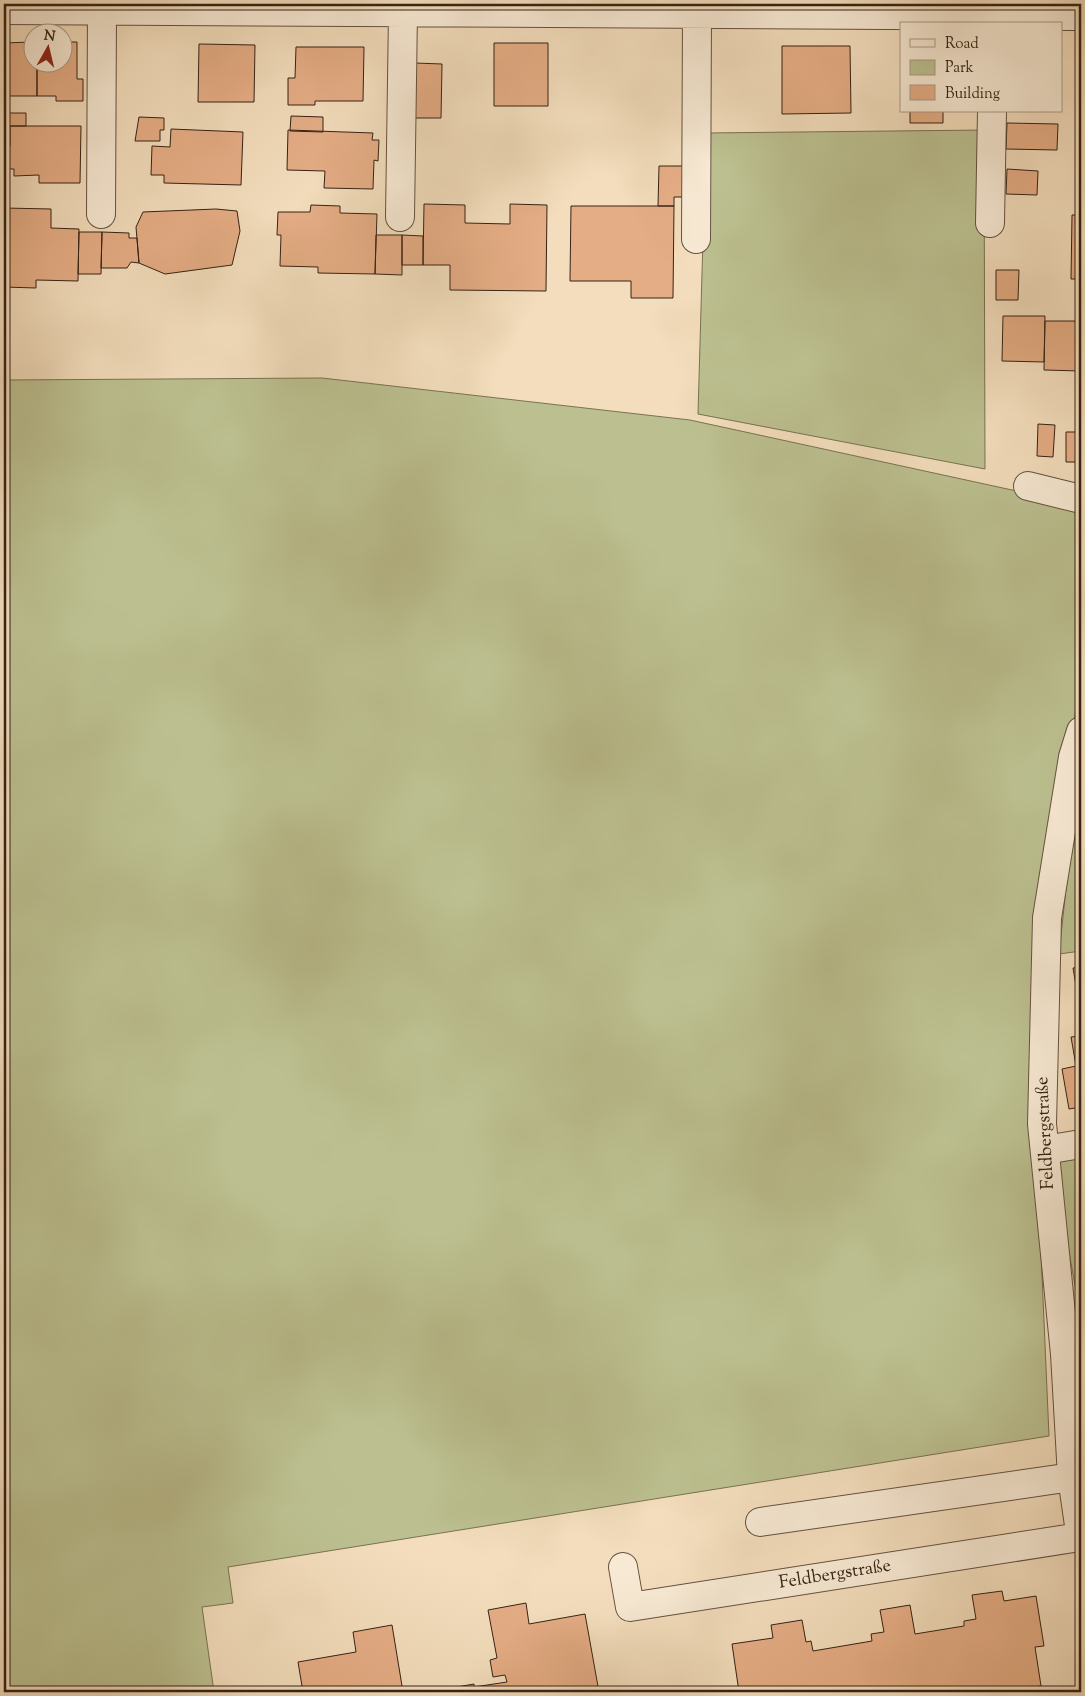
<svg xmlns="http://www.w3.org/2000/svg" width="1085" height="1696" font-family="'Sorts Mill Goudy',serif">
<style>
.green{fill:#bcc090;stroke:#797252}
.building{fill:#e5ad85;stroke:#362315}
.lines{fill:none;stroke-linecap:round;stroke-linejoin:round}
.minor-casing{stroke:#65523f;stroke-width:30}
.minor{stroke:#f7e9d3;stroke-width:28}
.labels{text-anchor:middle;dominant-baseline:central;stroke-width:4;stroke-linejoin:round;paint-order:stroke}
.street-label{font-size:18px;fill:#362315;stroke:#f7e9d3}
</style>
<rect width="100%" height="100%" fill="#f3ddbc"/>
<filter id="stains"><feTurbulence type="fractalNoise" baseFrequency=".004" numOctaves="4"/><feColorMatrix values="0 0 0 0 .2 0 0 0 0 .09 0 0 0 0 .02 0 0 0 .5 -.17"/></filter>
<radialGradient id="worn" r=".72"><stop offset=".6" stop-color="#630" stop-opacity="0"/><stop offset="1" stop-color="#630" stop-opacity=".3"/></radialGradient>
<path class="green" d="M 984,130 L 985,469 L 698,414 L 706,133 Z
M 322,378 L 690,420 L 1081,505 L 1081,702 L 1076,708 L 1032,1046 L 1049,1436 L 228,1567 L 233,1603 L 202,1607 L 214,1692 L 4,1692 L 4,380 Z
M 1081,813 L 1081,951 L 1059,954 L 1074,814 Z
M 1081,1152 L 1081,1319 L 1052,1157 Z"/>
<path class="building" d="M 32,42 L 32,62 L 37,62 L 37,96 L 4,96 L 4,43 Z
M 62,42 L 77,42 L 77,79 L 83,79 L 83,101 L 56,101 L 56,96 L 37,96 L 37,62 L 62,62 Z
M 494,43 L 548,43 L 548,106 L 494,106 Z
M 199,44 L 255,45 L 254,102 L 198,102 Z
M 782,46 L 850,46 L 851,113 L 782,114 Z
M 296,47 L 364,47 L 363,101 L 315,101 L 315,105 L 288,105 L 288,78 L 295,78 Z
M 415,63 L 442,64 L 441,118 L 414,118 Z
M 910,111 L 943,111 L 943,123 L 910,123 Z
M 4,113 L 26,113 L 26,126 L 4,126 Z
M 291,116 L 323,117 L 323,132 L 290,131 Z
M 139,117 L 164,118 L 164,130 L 160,130 L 160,141 L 135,141 Z
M 1007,123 L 1058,124 L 1057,150 L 1006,149 Z
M 10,126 L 81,126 L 80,183 L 39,183 L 39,175 L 14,176 L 14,169 L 4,169 L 4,146 L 10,146 Z
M 171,129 L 243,132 L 241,185 L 164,183 L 164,175 L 151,175 L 152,146 L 170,147 Z
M 288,130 L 373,133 L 372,140 L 379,140 L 378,161 L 374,160 L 373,189 L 324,188 L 325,171 L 287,170 Z
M 659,166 L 685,166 L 684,197 L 674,197 L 674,206 L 658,206 Z
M 1007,169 L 1038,171 L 1037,195 L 1006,194 Z
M 424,204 L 465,205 L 465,223 L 510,224 L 510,204 L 547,205 L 546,291 L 450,290 L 450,265 L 423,265 Z
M 311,205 L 340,206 L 340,213 L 377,214 L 375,274 L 318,273 L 318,267 L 280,266 L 281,235 L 277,235 L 278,212 L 310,212 Z
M 571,206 L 674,206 L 673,298 L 631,298 L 631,281 L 570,281 Z
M 4,208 L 51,209 L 51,228 L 79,229 L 78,281 L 36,280 L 36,288 L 4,287 Z
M 216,209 L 237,211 L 240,231 L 232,265 L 165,274 L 139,263 L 136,227 L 143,212 Z
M 1072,215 L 1081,215 L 1081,279 L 1071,279 Z
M 79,232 L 102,232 L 101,274 L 78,274 Z
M 102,232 L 129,233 L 129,238 L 137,238 L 139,263 L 131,262 L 127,268 L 101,268 Z
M 376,235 L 402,235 L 402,275 L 375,274 Z
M 402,235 L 423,236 L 423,265 L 402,265 Z
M 996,270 L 1019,270 L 1018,300 L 996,300 Z
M 1003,316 L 1045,316 L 1044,362 L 1002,361 Z
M 1045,321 L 1081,321 L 1081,371 L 1044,370 Z
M 1038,424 L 1055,425 L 1053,457 L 1037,456 Z
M 1066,432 L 1081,432 L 1081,462 L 1066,462 Z
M 1081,967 L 1081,1015 L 1073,968 Z
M 1081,1036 L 1081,1065 L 1076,1066 L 1071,1037 Z
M 1081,1065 L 1081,1107 L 1069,1109 L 1062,1069 Z
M 1002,1591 L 1004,1601 L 1036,1596 L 1044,1646 L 1035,1647 L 1041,1686 L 1024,1688 L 1025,1692 L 739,1692 L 732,1644 L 773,1638 L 771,1625 L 802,1620 L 806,1642 L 811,1641 L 813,1651 L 872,1641 L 871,1634 L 884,1632 L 880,1610 L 910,1605 L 915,1634 L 964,1626 L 964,1621 L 976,1619 L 972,1595 Z
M 526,1603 L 529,1624 L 585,1614 L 599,1692 L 428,1692 L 474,1684 L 474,1687 L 507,1682 L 505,1675 L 493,1677 L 490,1660 L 497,1658 L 488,1610 Z
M 392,1625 L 403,1692 L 303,1692 L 298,1662 L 356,1652 L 353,1632 Z"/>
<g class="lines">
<defs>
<path id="minor" d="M 4,10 L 1081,16
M 101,214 L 102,11
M 400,217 L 403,12
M 990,223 L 992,111
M 696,239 L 697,15
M 1028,486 L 1081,499
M 1081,731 L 1073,757 L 1047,918 L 1042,1124 L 1065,1354 L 1072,1477 L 1081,1539
M 1045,1150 L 1081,1144
M 760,1522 L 1072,1477
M 623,1567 L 630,1607 L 1080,1537"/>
</defs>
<use href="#minor" class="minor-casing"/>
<use href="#minor" class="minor"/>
</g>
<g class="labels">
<g class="street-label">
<text transform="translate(1046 1133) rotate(-93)">Feldbergstraße</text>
<text transform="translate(835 1575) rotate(-9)">Feldbergstraße</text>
</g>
</g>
<rect width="1085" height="1696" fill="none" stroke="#f3ddbc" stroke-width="20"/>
<rect x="5" y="5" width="1075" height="1686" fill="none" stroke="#362315" stroke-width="2.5"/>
<rect x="10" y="10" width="1065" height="1676" fill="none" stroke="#362315"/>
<rect x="900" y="22" width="162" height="90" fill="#f7e9d3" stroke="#aa9a87"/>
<rect x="910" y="39" width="25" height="8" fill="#f7e9d3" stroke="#aa9a87"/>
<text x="945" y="48" font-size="15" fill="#362315">Road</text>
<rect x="910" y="60" width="25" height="15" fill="#bcc090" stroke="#aa9a87"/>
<text x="945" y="72" font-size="15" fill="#362315">Park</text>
<rect x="910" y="85" width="25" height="15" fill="#e5ad85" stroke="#aa9a87"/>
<text x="945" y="98" font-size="15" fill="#362315">Building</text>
<g transform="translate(48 48) rotate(8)"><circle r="24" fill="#f7e9d3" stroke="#aa9a87"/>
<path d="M0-4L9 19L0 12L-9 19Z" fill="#8f2418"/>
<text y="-8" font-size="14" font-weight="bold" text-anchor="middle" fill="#362315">N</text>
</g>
<rect width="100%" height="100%" filter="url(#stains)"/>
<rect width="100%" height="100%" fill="url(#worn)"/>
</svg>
